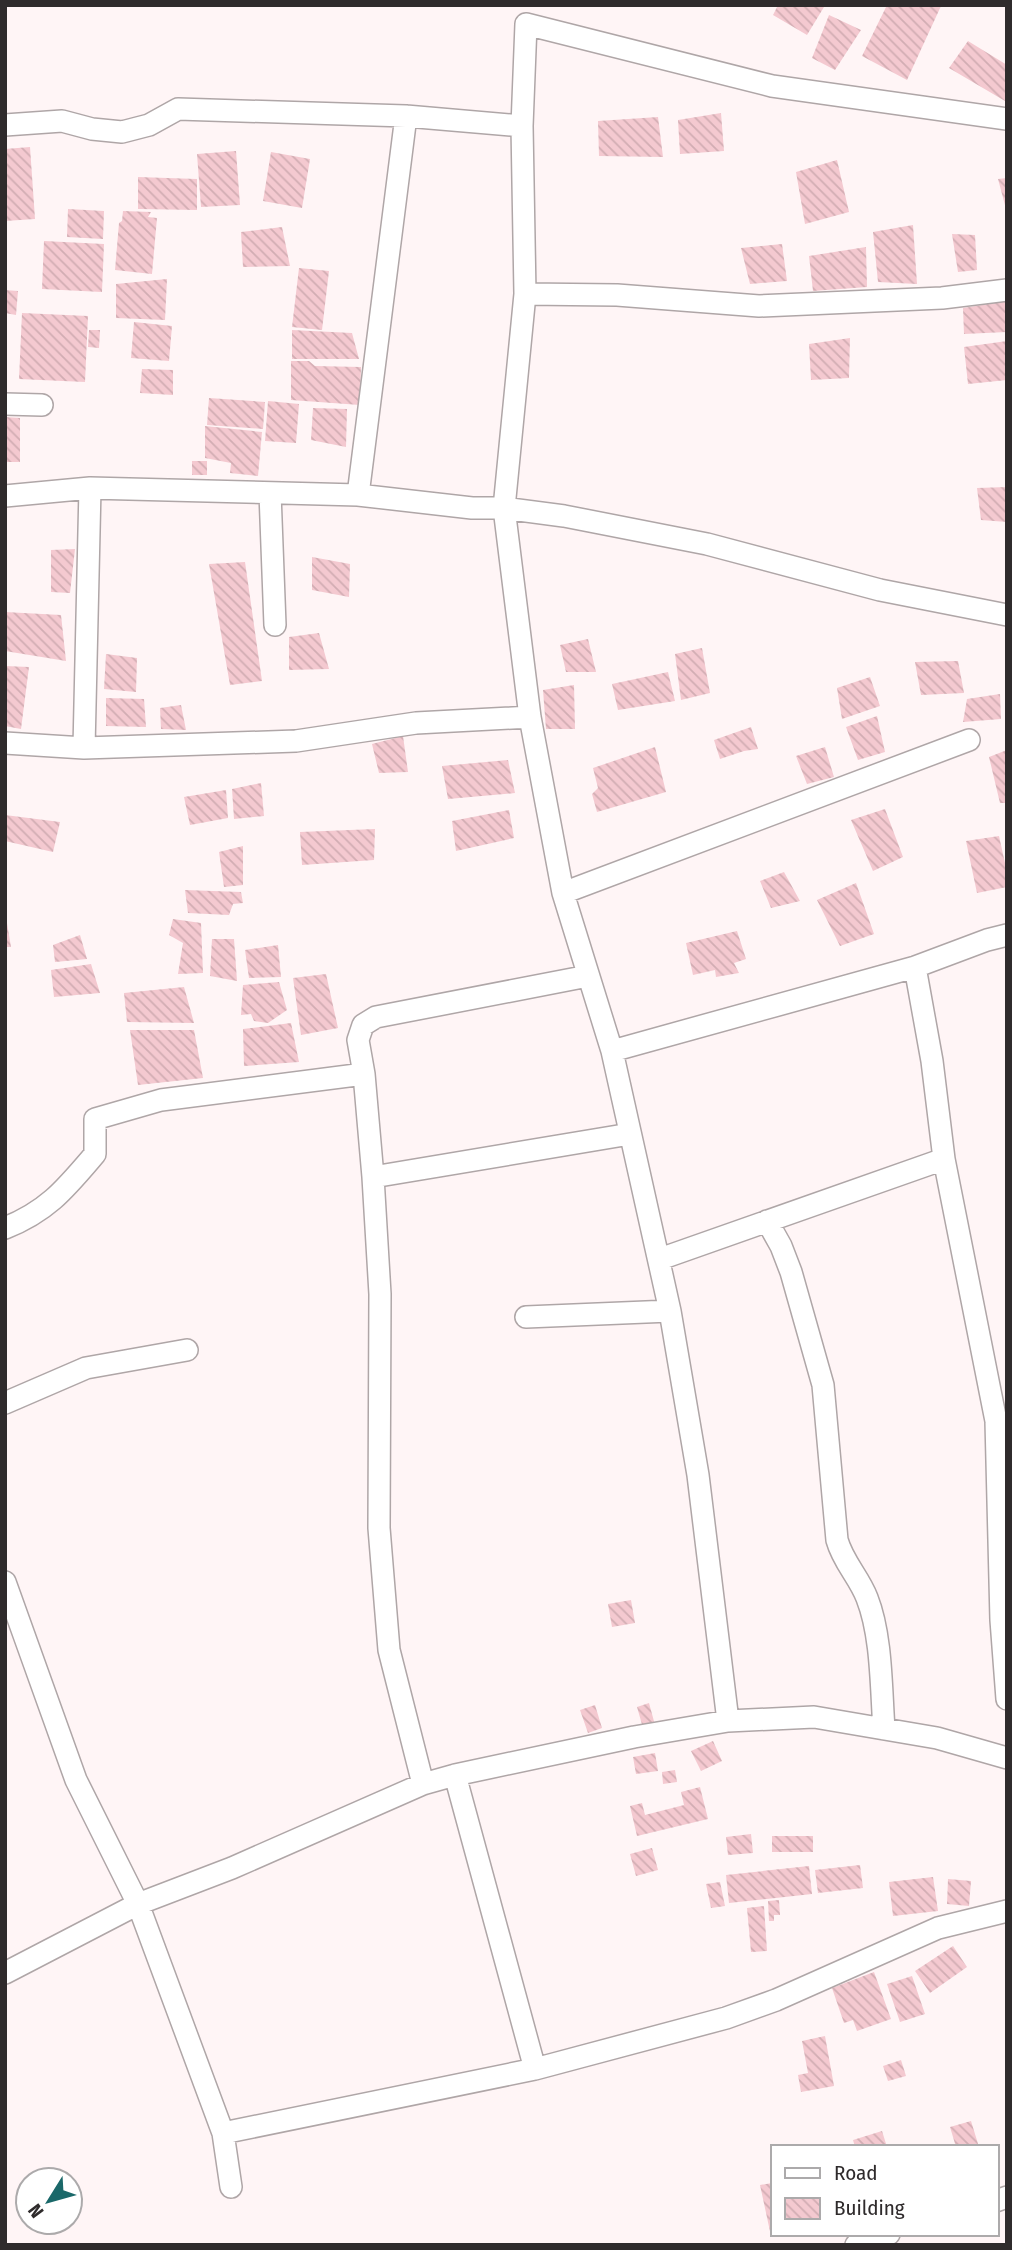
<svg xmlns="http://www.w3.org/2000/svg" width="1012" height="2250" font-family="'Fira Sans Condensed',sans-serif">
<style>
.building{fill:url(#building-back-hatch)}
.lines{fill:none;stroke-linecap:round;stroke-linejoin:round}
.minor-casing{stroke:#afa6a7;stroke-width:24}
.minor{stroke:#fff;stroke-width:21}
</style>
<defs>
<pattern id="building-back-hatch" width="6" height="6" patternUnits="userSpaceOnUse" patternTransform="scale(1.75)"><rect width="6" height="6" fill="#f4c9d0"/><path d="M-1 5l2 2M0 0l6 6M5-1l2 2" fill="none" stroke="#d2adb3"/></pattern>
</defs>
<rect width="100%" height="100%" fill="#fff5f6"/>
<path class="building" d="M 778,5 L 822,5 L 824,7 L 807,35 L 773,15 Z
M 887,5 L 941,6 L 907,80 L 862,56 Z
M 829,15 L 861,30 L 835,70 L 812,58 Z
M 968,41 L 1007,65 L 1005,101 L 949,68 Z
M 721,113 L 724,151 L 680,154 L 678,120 Z
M 658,117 L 663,157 L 599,156 L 598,121 Z
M 30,147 L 35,219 L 5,221 L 5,149 Z
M 236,151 L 240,205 L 201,207 L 197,154 Z
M 271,152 L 310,159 L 302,208 L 263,201 Z
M 837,160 L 849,212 L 805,224 L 796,172 Z
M 138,177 L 197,179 L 197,210 L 138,209 Z
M 1007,178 L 1007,209 L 1006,209 L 998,179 Z
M 68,209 L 104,211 L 103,239 L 67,237 Z
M 123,211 L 151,212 L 148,217 L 157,218 L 152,274 L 115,270 L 119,223 L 122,221 Z
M 913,225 L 917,284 L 878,282 L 873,232 Z
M 282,227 L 290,266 L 243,267 L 241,232 Z
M 952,234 L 975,235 L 977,270 L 958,272 Z
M 44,241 L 104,244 L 102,292 L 42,289 Z
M 782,244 L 787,281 L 750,284 L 741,248 Z
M 866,247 L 867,287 L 813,291 L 809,256 Z
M 299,268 L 329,271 L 322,330 L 292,327 Z
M 167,279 L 165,320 L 116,318 L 116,284 Z
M 5,290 L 18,291 L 16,315 L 5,313 Z
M 1007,301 L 1007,332 L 964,334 L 963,308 Z
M 22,313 L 88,316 L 85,382 L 19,379 Z
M 134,322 L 172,326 L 169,361 L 131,358 Z
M 89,330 L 100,330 L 99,348 L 88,347 Z
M 292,330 L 352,333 L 359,359 L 292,359 Z
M 850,338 L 849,378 L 811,380 L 809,344 Z
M 1007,341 L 1007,380 L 968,384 L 964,347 Z
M 291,361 L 309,361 L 315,366 L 361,367 L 360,405 L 291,400 Z
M 142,369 L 173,370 L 173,395 L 140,393 Z
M 209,398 L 265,402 L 263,429 L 207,425 Z
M 268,401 L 299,404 L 296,443 L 265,441 Z
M 313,408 L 347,409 L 346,447 L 311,440 Z
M 5,417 L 20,418 L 20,462 L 5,462 Z
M 205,426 L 262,432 L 258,476 L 230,473 L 231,463 L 205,458 Z
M 192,461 L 207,461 L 207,475 L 192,475 Z
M 1007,487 L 1007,522 L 981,520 L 977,488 Z
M 75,549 L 70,593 L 51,592 L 51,550 Z
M 312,557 L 350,564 L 349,597 L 312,590 Z
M 245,562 L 262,681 L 230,685 L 209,564 Z
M 5,612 L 61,615 L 66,661 L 5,651 Z
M 319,633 L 329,669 L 289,670 L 289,637 Z
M 588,639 L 596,672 L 566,672 L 560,645 Z
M 702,648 L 710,693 L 681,700 L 675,654 Z
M 106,654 L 137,658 L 136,692 L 104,689 Z
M 958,661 L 964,693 L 921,695 L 915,662 Z
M 5,666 L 29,667 L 21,729 L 5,726 Z
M 668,672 L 675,701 L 618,710 L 612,684 Z
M 870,677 L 880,706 L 842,719 L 837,688 Z
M 574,685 L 575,729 L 546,729 L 543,690 Z
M 1000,694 L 1001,719 L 963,722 L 967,699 Z
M 106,698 L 144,699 L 146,727 L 106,726 Z
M 181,705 L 186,730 L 161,729 L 160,708 Z
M 877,716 L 885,752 L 858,760 L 846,727 Z
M 751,727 L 758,749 L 744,751 L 720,759 L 714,740 Z
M 403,736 L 408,772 L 379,773 L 372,744 Z
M 655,747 L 666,792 L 597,812 L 592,794 L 598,788 L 593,768 Z
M 825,747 L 834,777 L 807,784 L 796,756 Z
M 1007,750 L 1007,803 L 1000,803 L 989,757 Z
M 508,760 L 515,793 L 448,799 L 442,766 Z
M 261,783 L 264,816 L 234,819 L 232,789 Z
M 226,790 L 228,818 L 190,825 L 184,797 Z
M 885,809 L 903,857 L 873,871 L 851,820 Z
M 509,810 L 514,838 L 456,851 L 452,821 Z
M 5,815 L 60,822 L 53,852 L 5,841 Z
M 375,829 L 374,860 L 302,865 L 300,832 Z
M 999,836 L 1007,872 L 1007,887 L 977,893 L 966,841 Z
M 243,846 L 243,885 L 224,887 L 219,852 Z
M 784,872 L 800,901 L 771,908 L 760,881 Z
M 856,883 L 874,934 L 840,946 L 817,900 Z
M 185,890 L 241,892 L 243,903 L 233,904 L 229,915 L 188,913 Z
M 173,919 L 201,923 L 203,973 L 178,974 L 183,943 L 169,935 Z
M 5,923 L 7,923 L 11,947 L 5,947 Z
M 737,931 L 746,959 L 734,963 L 739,973 L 716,977 L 715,970 L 693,975 L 686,943 Z
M 80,935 L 87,959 L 55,962 L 53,945 Z
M 212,939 L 234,939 L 237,981 L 210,976 Z
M 278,945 L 281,977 L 249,978 L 245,950 Z
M 91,964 L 100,993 L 54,997 L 51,970 Z
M 326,974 L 338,1028 L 301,1035 L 293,978 Z
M 279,982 L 287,1010 L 268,1023 L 254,1021 L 251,1014 L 241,1015 L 243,985 Z
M 184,987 L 194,1023 L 127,1022 L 124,993 Z
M 291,1023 L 299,1062 L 244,1066 L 243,1029 Z
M 130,1030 L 194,1030 L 203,1078 L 138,1085 Z
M 631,1600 L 635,1623 L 612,1627 L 608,1604 Z
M 649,1703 L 655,1725 L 643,1728 L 637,1707 Z
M 595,1705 L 602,1728 L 588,1733 L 580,1710 Z
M 713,1741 L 722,1761 L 701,1771 L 691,1751 Z
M 655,1753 L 658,1771 L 636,1774 L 633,1757 Z
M 675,1770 L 677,1782 L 663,1784 L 662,1772 Z
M 700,1787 L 708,1819 L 637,1836 L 630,1806 L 642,1803 L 645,1815 L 684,1805 L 681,1792 Z
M 751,1834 L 753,1853 L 728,1855 L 726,1837 Z
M 772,1836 L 813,1836 L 813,1852 L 772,1852 Z
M 652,1848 L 658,1870 L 636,1876 L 630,1854 Z
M 860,1865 L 863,1888 L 818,1893 L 815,1870 Z
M 809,1866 L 812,1894 L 729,1903 L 726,1875 Z
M 933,1877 L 938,1911 L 893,1916 L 889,1882 Z
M 948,1879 L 971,1881 L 969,1906 L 947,1904 Z
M 720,1882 L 725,1906 L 711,1908 L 706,1884 Z
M 779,1900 L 780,1915 L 774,1915 L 774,1921 L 769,1921 L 768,1901 Z
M 764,1906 L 767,1951 L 751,1952 L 747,1908 Z
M 953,1946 L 967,1967 L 930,1993 L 915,1971 Z
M 874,1972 L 891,2019 L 857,2031 L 853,2020 L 844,2023 L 832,1988 Z
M 912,1976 L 925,2014 L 900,2022 L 887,1984 Z
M 825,2036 L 834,2086 L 801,2092 L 798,2075 L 808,2073 L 802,2041 Z
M 901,2060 L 906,2076 L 888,2081 L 883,2066 Z
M 971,2121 L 979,2147 L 956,2147 L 950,2127 Z
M 882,2131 L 887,2147 L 855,2147 L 853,2140 Z
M 772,2183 L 772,2236 L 771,2236 L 760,2185 Z"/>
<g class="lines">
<defs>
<path id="minor" d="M 5,125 L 62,121 L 92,129 L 122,132 L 149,125 L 178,109 L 406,116 L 522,126
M 525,294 L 617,295 L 759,306 L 942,298 L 1007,290
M 5,404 L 42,405
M 270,493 L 275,625
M 358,495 L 406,116
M 5,496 L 90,488 L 358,495 L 472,508 L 504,508 L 564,516 L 707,544 L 880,590 L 1007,615
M 5,743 L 84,748 L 296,741 L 416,723 L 530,717
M 84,748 L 90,488
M 563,893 L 969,740
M 915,967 L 932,1061 L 944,1159 L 996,1421 L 1001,1620 L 1007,1699
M 612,1051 L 915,967 L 987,940 L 1007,935
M 373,1177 L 630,1134
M 767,1221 L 781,1246 L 791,1272 L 823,1385 L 837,1540 C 843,1562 859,1577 867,1598 C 882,1636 881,1689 884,1729
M 5,1228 C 48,1211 66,1188 95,1154 L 95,1119 L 161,1100 L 364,1074
M 660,1259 L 944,1159
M 526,1317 L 670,1311
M 5,1403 L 86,1368 L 187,1350
M 5,1582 L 76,1780 L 138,1904 L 223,2133 L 231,2187
M 728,1721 L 698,1475 L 670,1311 L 612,1051 L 563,893 L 530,717 L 504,508 L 525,294 L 522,126 L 526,24 L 772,86 L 1007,119
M 455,1775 L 535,2069
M 423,1784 L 389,1650 L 379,1528 L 380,1294 L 373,1177 L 364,1074 L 358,1040 L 363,1025 L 376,1017 L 588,976
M 5,1973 L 138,1904 L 232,1868 L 423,1784 L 455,1775 L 634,1737 L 728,1721 L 814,1717 L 937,1738 L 1007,1758
M 223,2133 L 535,2069 L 726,2018 L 776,2000 L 938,1928 L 1007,1911
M 996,2201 L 1007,2197
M 856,2245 L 889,2234"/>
</defs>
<use href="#minor" class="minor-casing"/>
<use href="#minor" class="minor"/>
</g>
<rect width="1012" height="2250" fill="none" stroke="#2f2b2c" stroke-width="14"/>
<rect x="771" y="2145" width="228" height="91" fill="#ffffff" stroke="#acaaab" stroke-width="2"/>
<rect x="785" y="2168" width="35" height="10" fill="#ffffff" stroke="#acaaab" stroke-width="2"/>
<text x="834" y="2180" font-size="21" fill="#2f2b2c">Road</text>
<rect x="785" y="2198" width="35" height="21" fill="url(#building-back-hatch)" stroke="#acaaab" stroke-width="2"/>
<text x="834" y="2215" font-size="21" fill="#2f2b2c">Building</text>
<g transform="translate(49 2201) rotate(233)"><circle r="33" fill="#ffffff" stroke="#acaaab" stroke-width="2"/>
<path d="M0-5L12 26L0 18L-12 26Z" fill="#1a6869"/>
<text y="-10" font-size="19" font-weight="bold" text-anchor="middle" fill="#2f2b2c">N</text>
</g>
</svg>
